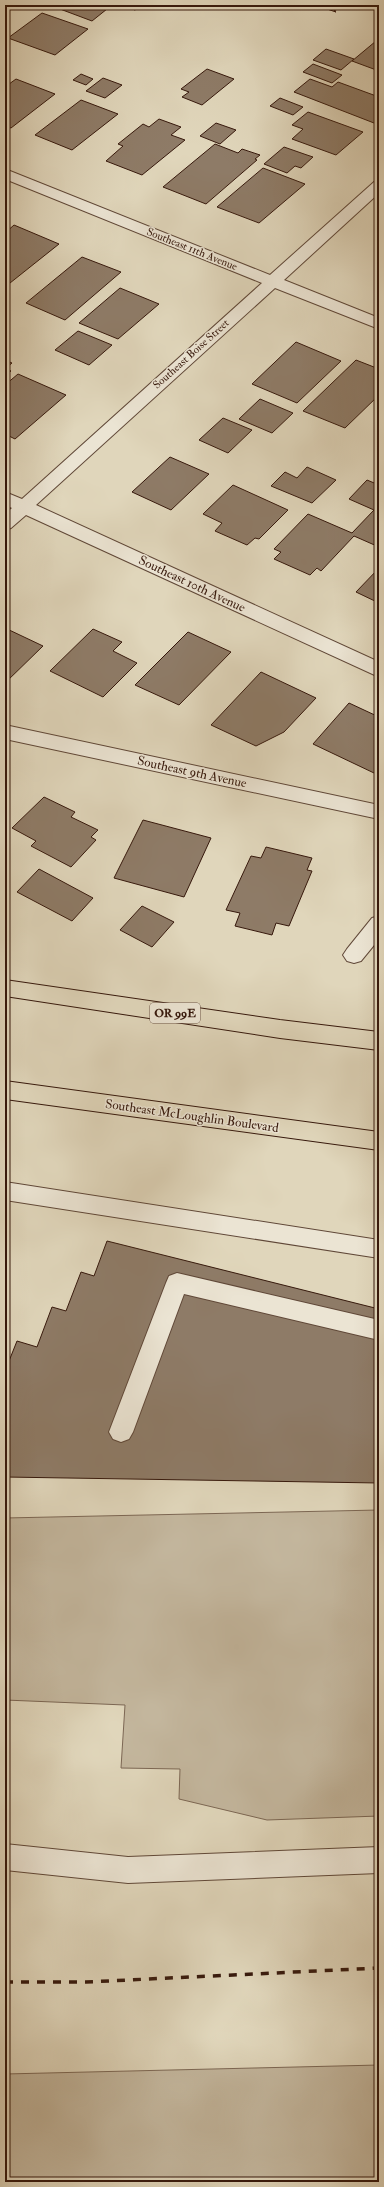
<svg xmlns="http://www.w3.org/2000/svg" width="384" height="2187" font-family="'IM FELL Double Pica',serif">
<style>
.green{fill:#c3b69d;stroke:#7c6754}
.building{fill:#8e7b67;stroke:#36180c}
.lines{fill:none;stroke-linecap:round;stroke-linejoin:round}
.lane-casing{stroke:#604838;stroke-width:2}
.street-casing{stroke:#604838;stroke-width:2}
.highway-casing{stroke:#36180c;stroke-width:2}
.lane{fill:#ebe4d3;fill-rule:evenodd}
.street{fill:#ebe4d3;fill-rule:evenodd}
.highway{fill:#e0d6bb;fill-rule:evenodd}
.rail{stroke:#36180c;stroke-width:3.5;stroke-dasharray:8 8;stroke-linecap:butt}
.labels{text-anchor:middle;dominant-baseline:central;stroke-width:3;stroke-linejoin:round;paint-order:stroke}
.far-street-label{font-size:11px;fill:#36180c;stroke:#ebe4d3}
.shield{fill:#ebe4d3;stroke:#6c5548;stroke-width:1}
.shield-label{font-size:12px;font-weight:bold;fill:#36180c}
.street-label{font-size:13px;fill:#36180c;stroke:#ebe4d3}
</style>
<rect width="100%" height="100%" fill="#e0d6bb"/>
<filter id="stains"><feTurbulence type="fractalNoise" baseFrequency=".005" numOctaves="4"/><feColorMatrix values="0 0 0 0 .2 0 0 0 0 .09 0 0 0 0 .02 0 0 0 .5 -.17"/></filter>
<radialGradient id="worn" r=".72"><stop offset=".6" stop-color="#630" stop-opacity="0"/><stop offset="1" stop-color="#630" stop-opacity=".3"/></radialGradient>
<path class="green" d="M 379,1510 L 379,1816 L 267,1820 L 179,1799 L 180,1769 L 121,1768 L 125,1705 L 5,1700 L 5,1518 Z
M 379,2065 L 379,2182 L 5,2182 L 5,2074 Z"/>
<path class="building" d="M 53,5 L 112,5 L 92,21 L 52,6 Z
M 120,5 L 142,5 L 135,10 Z
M 315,5 L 345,5 L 334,11 L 336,12 Z
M 42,13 L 88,29 L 55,55 L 8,38 Z
M 376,41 L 379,42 L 379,71 L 352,61 Z
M 326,49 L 354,59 L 341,70 L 313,60 Z
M 313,64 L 342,75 L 332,83 L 303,72 Z
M 207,69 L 234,79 L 202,105 L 182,97 L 189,92 L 181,89 Z
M 81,74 L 93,79 L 86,85 L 73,80 Z
M 103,78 L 122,85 L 105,98 L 86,91 Z
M 16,79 L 55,94 L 11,128 L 5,126 L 5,87 Z
M 310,79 L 332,87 L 338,82 L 379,97 L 379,119 L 374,123 L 294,92 Z
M 280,98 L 303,107 L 293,115 L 270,106 Z
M 81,100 L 118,114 L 72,150 L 35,135 Z
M 308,112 L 363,132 L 336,155 L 292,139 L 303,129 L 292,125 Z
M 159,119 L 181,127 L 171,135 L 185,140 L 142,175 L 106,161 L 123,146 L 118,144 L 143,124 L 149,127 Z
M 216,123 L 236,130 L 220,144 L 200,136 Z
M 215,144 L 238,153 L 242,149 L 260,155 L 255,159 L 257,160 L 206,204 L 163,187 Z
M 284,147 L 307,155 L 313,157 L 301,168 L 295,166 L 287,173 L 264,164 Z
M 263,168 L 305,184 L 259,223 L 217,207 Z
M 14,225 L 59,244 L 5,287 L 5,233 Z
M 82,257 L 121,272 L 65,320 L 26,303 Z
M 120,288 L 159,304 L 118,339 L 79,323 Z
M 78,331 L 112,345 L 89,365 L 55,350 Z
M 296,342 L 341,361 L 297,403 L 252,384 Z
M 5,360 L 12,363 L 6,368 L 11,371 L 5,376 Z
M 356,360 L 379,369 L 379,395 L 345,428 L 303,411 Z
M 18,374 L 66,395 L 15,439 L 5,434 L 5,385 Z
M 260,399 L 293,413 L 272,433 L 239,419 Z
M 223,418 L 252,430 L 228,453 L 199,440 Z
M 170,457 L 209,474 L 171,510 L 132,492 Z
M 307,467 L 336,480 L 312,503 L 271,486 L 285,472 L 297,478 Z
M 367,480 L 379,485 L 379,547 L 354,536 L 321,571 L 317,568 L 310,575 L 274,559 L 281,552 L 274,549 L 308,514 L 352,533 L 374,510 L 349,499 Z
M 233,485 L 288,510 L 259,539 L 255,538 L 247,545 L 215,531 L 222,523 L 203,514 Z
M 379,568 L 379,603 L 356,592 Z
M 5,628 L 43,646 L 5,683 Z
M 93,629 L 122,642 L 113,651 L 137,663 L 103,697 L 50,671 Z
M 188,632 L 231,652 L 179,705 L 135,685 Z
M 261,672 L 316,698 L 284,732 L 256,746 L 211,725 Z
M 349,703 L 379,717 L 379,767 L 374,773 L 313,744 Z
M 44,797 L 75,812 L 71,817 L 98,830 L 91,837 L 96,840 L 71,867 L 31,846 L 36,841 L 12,828 Z
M 143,820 L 211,838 L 184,897 L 114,878 Z
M 266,847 L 312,858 L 307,870 L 312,871 L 289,926 L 276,923 L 272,935 L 235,926 L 240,913 L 226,910 L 251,856 L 261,858 Z
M 39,869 L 93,898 L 72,921 L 17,892 Z
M 142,906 L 174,922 L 152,947 L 120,930 Z
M 107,1241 L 379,1309 L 379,1483 L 5,1477 L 5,1400 L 8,1392 L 5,1392 L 5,1371 L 17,1341 L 37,1347 L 52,1307 L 66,1311 L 81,1272 L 94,1276 Z"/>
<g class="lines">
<defs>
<path id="lane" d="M 5,1182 L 379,1240 L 379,1258 L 5,1200 Z
M 177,1273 L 379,1320 L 379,1340 L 184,1294 L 133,1432 L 129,1439 L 121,1442 L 113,1439 L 109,1432 L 166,1283 L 169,1276 Z
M 5,1844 L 128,1857 L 379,1847 L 379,1873 L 128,1883 L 5,1870 Z"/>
<path id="street" d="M 5,169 L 270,275 L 374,182 L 379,180 L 379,193 L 284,280 L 379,318 L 379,329 L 275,288 L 36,505 L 379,662 L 379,677 L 26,515 L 11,528 L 5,530 L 5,514 L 12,508 L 5,505 L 5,492 L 22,499 L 262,283 L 5,179 Z
M 5,725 L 379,805 L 379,819 L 5,739 Z
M 379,916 L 379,939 L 361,961 L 354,963 L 347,961 L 343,955 L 347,949 L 372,918 Z"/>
<path id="highway" d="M 5,980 L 280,1020 L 379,1032 L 379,1050 L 280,1038 L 5,996 Z
M 5,1081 L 379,1132 L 379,1150 L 5,1099 Z"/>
</defs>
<use href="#lane" class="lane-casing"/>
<use href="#street" class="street-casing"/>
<use href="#highway" class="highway-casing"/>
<use href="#lane" class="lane"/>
<use href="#street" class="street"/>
<use href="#highway" class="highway"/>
<path class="rail" d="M 5,1982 L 86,1982 L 379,1968"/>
</g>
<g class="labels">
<g class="far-street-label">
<text transform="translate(192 249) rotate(22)">Southeast 11th Avenue</text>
<text transform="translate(191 354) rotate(-42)">Southeast Boise Street</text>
</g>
<rect class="shield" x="150" y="1003" width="50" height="20" rx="3"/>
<g class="shield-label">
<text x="175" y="1013">OR 99E</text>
</g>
<g class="street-label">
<text transform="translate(192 584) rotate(25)">Southeast 10th Avenue</text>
<text transform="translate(192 772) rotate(12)">Southeast 9th Avenue</text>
<text transform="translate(192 1116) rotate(8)">Southeast McLoughlin Boulevard</text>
</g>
</g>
<rect width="384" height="2187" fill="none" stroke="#e0d6bb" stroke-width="20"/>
<rect x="6" y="6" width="372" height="2175" fill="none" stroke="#36180c" stroke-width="2"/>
<rect x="10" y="10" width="364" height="2167" fill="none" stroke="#36180c"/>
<rect width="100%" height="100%" filter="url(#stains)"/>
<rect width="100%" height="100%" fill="url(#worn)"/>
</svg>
